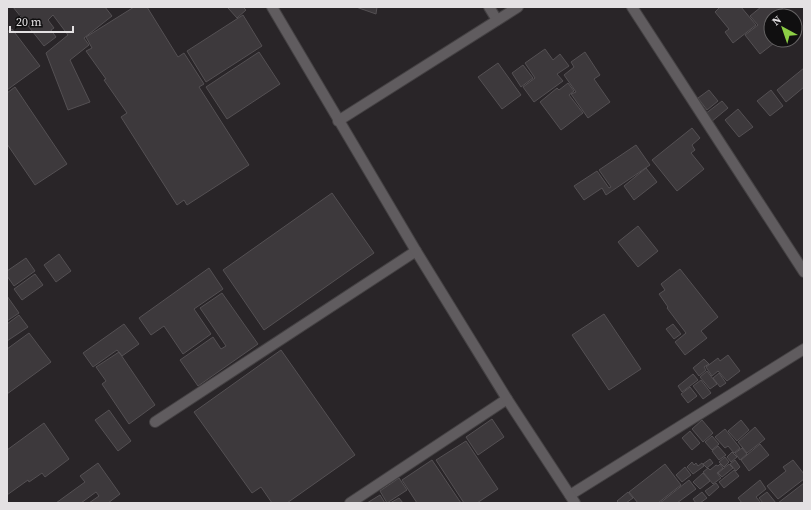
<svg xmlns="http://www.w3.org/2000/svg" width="811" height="510" font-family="'Source Serif 4',serif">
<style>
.building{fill:#3d393c;stroke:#545053}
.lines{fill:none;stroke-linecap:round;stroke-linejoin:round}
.minor-casing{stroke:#444143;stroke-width:12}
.tertiary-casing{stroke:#444143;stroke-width:12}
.minor{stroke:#605c5f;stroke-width:10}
.tertiary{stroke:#605c5f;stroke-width:10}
</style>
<rect width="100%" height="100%" fill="#292528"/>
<path class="building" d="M 13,7 L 105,7 L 112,16 L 84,38 L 89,45 L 70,60 L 90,102 L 68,110 L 46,53 L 68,35 L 53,15 L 48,20 L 54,28 L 51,30 L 56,37 L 44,46 Z
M 134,7 L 147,7 L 178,57 L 184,53 L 204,84 L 199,87 L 249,165 L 187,205 L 184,200 L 177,205 L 121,117 L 127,113 L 104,80 L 106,79 L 86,51 L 92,48 L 86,37 Z
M 229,7 L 243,7 L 246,10 L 237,18 L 228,8 Z
M 356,7 L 377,7 L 376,14 Z
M 720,7 L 741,7 L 756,25 L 733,43 L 725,32 L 729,29 L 715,12 Z
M 761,7 L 781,7 L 788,16 L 771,16 L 771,40 L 778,40 L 760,54 L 745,35 L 758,25 L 750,16 Z
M 243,15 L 262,46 L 206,82 L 187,51 Z
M 12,29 L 40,66 L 7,90 L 7,32 Z
M 545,49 L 553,60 L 560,54 L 569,66 L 557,74 L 563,81 L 534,102 L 523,87 L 535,78 L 525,63 Z
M 259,52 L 280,84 L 227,119 L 206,87 Z
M 585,52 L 600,75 L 594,79 L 610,102 L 588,118 L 571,94 L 576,92 L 564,75 L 574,67 L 571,62 Z
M 498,63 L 521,95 L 502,109 L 478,77 Z
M 523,65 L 533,78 L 521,87 L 512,73 Z
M 804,68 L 804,87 L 786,102 L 777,90 Z
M 568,83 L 574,91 L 569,95 L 583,113 L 561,130 L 540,102 L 557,88 L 559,90 Z
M 15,87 L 67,164 L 35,185 L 7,144 L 7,93 Z
M 709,90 L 718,101 L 707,110 L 698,98 Z
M 771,90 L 783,106 L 770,116 L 757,101 Z
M 722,101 L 728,108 L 711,122 L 705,114 Z
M 738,109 L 753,127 L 739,137 L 725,120 Z
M 692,128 L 700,138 L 692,145 L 695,150 L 691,153 L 704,169 L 677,191 L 652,160 Z
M 636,145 L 650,165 L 606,195 L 602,188 L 584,200 L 574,186 L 597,171 L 609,188 L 611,187 L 599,170 Z
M 646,168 L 657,182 L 634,200 L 624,186 Z
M 332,193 L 374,253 L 264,330 L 223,270 Z
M 638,226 L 658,251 L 638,267 L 618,242 Z
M 59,254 L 71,271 L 56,282 L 44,265 Z
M 26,258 L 35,271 L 14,286 L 7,276 L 7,271 Z
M 209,268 L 223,289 L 194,309 L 211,334 L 183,354 L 164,326 L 151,335 L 139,318 Z
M 680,269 L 718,317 L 701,331 L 707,338 L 685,355 L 675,342 L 686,333 L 667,308 L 668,307 L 659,294 L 665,290 L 661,284 Z
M 35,274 L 43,285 L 22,300 L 14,289 Z
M 222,293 L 258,344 L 198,386 L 180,360 L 213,337 L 221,349 L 226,346 L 200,308 Z
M 7,296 L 19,313 L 7,321 Z
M 604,314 L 641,369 L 609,390 L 572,335 Z
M 19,315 L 28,327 L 7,341 L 7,324 Z
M 124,324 L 139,344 L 122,356 L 117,350 L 93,367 L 83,353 Z
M 673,324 L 681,334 L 674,339 L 666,329 Z
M 29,333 L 51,362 L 7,394 L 7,349 Z
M 281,350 L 355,455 L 287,503 L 272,503 L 261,487 L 252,493 L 194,412 Z
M 119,352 L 155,405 L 129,424 L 102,384 L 106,381 L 96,367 Z
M 728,355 L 740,371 L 727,381 L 718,371 L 712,376 L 706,367 L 718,358 L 720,361 Z
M 704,359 L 709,364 L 704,367 L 706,370 L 699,376 L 693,368 Z
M 707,371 L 717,384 L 710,389 L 700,377 Z
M 719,373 L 726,383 L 720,387 L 713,378 Z
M 693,374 L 698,380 L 682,392 L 678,386 Z
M 701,380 L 711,393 L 703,399 L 693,386 Z
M 690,387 L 697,396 L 688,403 L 681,394 Z
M 109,410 L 131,441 L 118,451 L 95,420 Z
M 492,419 L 504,437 L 478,455 L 466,437 Z
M 702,420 L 713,433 L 703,442 L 692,429 Z
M 741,420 L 749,430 L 737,441 L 728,431 Z
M 44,423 L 69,459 L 45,477 L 42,473 L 29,482 L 28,480 L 7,495 L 7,450 Z
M 755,427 L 765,439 L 747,453 L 738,442 Z
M 725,429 L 740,448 L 734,453 L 728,446 L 725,448 L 715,437 Z
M 690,431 L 700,443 L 692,450 L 682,438 Z
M 712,436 L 719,444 L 712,450 L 705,442 Z
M 466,441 L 498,489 L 477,503 L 464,503 L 436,460 Z
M 760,444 L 769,455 L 749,471 L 741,460 Z
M 718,446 L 726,455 L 719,460 L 712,451 Z
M 742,448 L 747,454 L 740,460 L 735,453 Z
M 732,452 L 737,457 L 731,462 L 727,457 Z
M 725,457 L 729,462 L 724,467 L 719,462 Z
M 710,459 L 713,463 L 707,468 L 703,464 Z
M 432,460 L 461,503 L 417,503 L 402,480 Z
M 735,460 L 740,467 L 736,471 L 730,464 Z
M 793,460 L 804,474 L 804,479 L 778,499 L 767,486 L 786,471 L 783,467 Z
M 692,462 L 694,465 L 696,463 L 698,466 L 702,463 L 704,466 L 693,474 L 687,467 Z
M 98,463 L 120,494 L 108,503 L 89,503 L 99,496 L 96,492 L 81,503 L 56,503 L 85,482 L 80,476 Z
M 665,464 L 681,485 L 658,503 L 638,503 L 629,492 Z
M 720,464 L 723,468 L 717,473 L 721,478 L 713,484 L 703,472 L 708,468 L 710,470 L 716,465 L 718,466 Z
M 729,464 L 733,468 L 722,477 L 718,473 Z
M 685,467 L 691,475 L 682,482 L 676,475 Z
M 734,470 L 739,476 L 724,488 L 719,482 Z
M 703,473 L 710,481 L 700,489 L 693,482 Z
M 399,478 L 407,490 L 387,503 L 380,491 Z
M 689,480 L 696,489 L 677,503 L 660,503 Z
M 760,480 L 766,489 L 756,497 L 761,503 L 742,503 L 738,498 Z
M 716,483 L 719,487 L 709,496 L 705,491 Z
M 804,483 L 804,500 L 800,503 L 778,503 Z
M 628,492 L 633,498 L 626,503 L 619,503 L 617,501 Z
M 702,492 L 707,498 L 700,503 L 696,503 L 693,499 Z
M 767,492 L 776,503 L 763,503 L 759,498 Z
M 380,495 L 385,503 L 367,503 Z
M 399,498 L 403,503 L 390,503 Z"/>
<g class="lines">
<defs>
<path id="minor" d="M 489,7 L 497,20
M 632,7 L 804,272
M 155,422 L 416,251
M 570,495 L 804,349
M 350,503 L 507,399"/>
<path id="tertiary" d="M 272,7 L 416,251 L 507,399 L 575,503
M 338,121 L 518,7"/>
</defs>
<use href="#minor" class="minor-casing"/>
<use href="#tertiary" class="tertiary-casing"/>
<use href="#minor" class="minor"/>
<use href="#tertiary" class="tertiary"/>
</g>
<rect width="811" height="510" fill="none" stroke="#e4e1e3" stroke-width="16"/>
<g transform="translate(783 28) rotate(320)"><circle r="19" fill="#100f10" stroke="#656364"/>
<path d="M0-3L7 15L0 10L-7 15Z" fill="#8cce45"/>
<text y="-6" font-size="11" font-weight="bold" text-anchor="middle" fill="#e4e1e3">N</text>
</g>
<path d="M10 26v6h63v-6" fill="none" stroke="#e4e1e3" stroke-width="2"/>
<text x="16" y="26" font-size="12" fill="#e4e1e3" stroke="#100f10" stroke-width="3" paint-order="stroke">20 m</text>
</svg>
